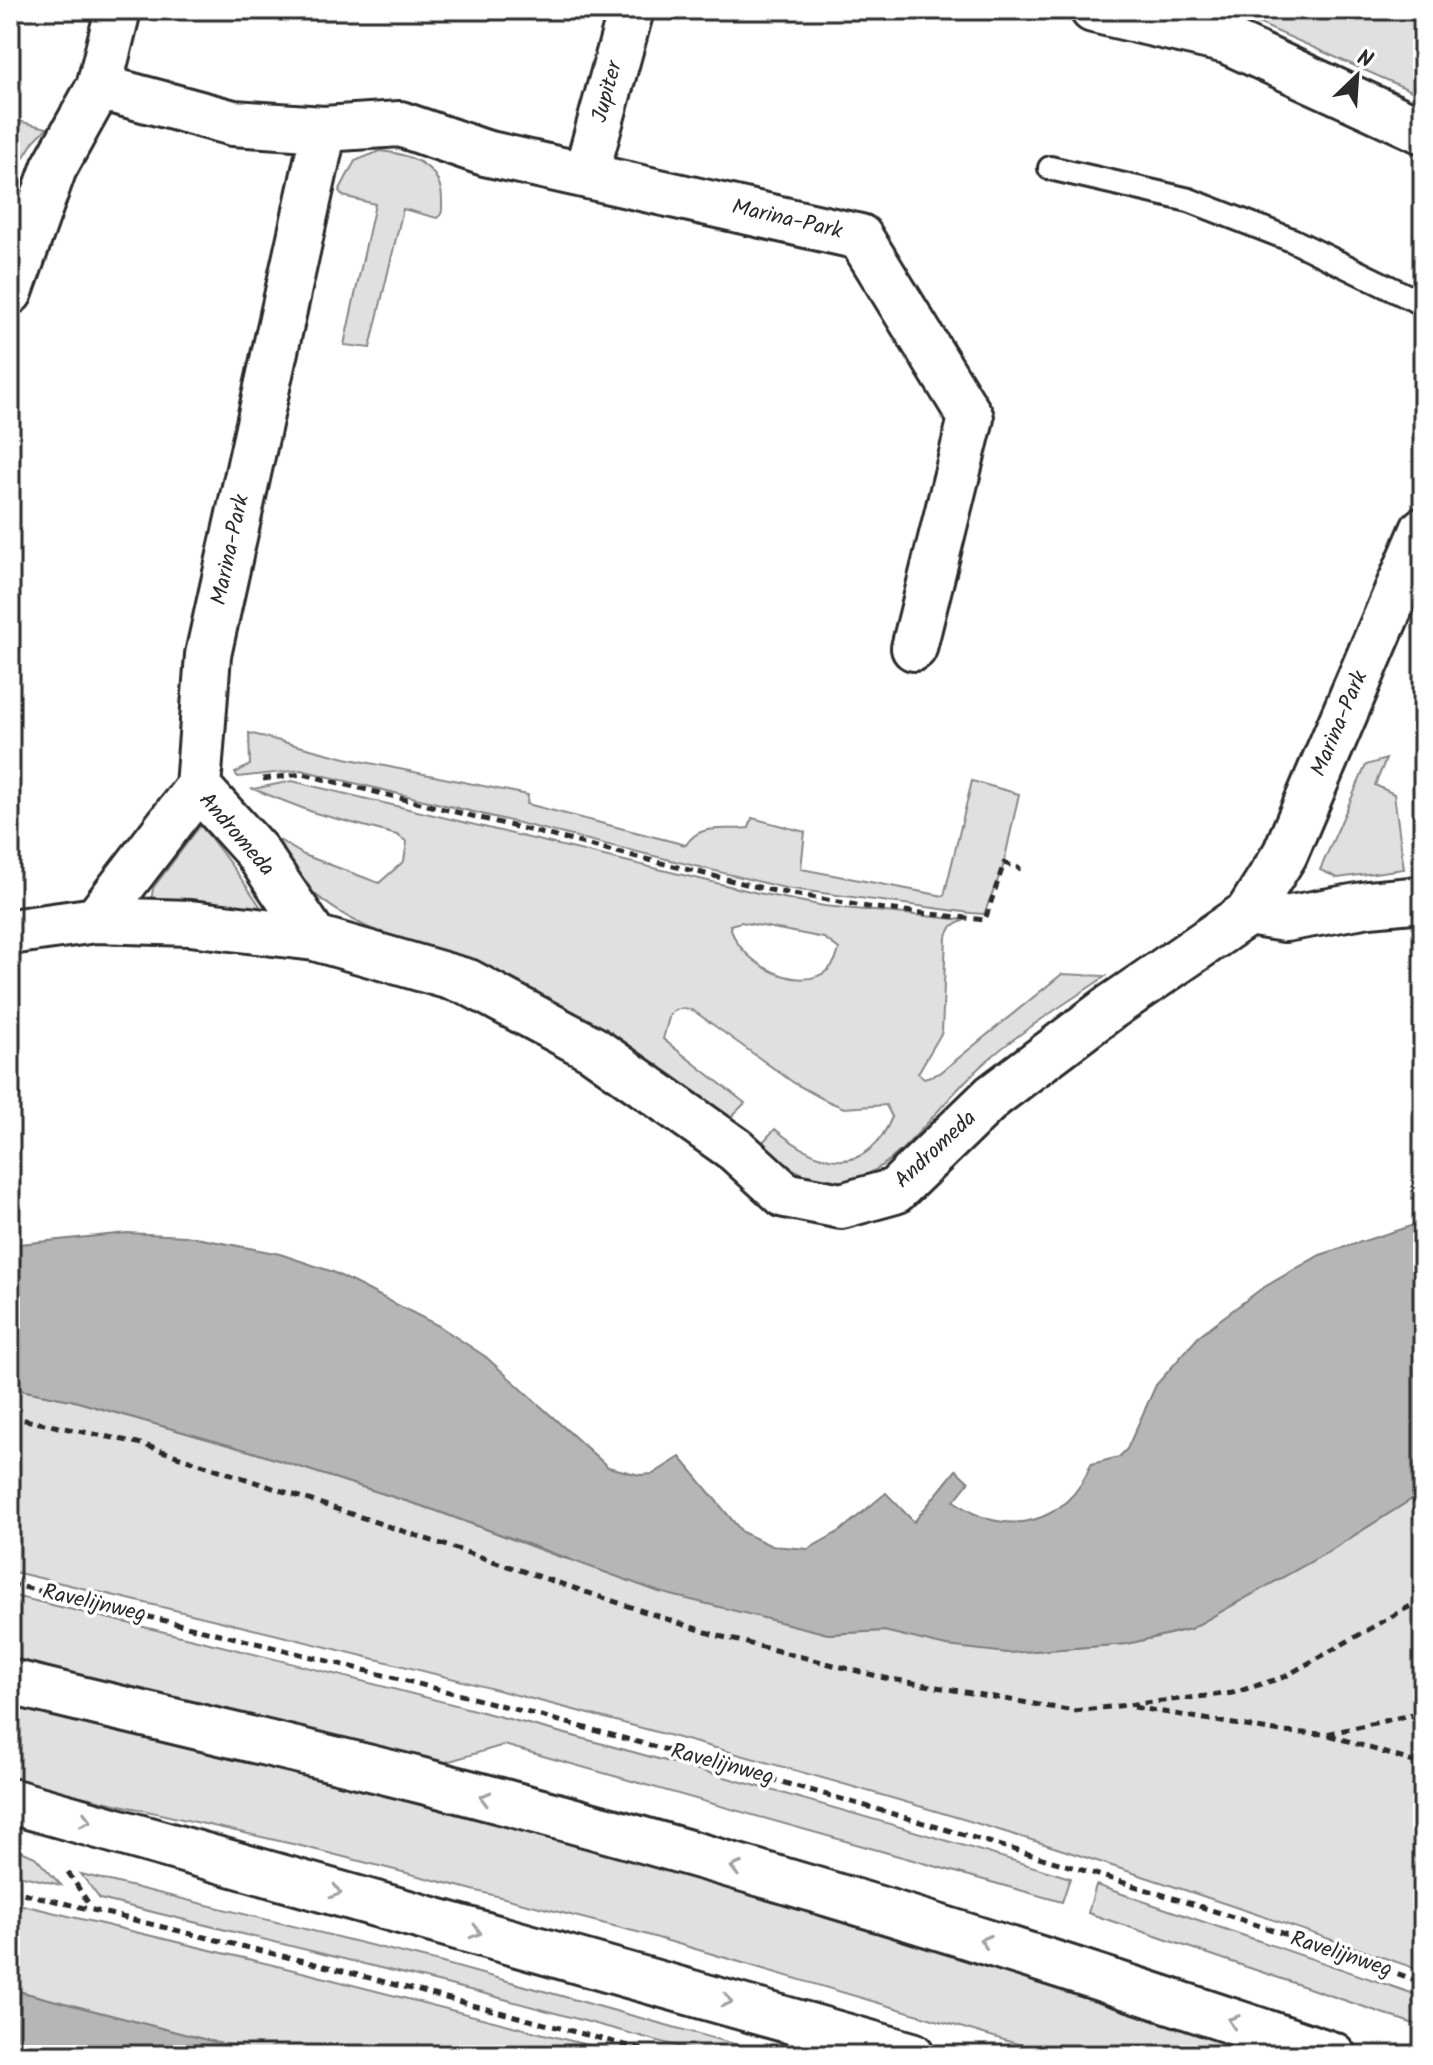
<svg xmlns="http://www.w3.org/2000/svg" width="1433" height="2065" font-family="Kalam,sans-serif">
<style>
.green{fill:#e0e0e0;stroke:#868686;stroke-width:2;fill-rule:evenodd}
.water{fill:#b6b6b6;stroke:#7e7e7e;stroke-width:2}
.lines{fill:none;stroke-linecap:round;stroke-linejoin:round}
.service-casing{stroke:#2b2b2b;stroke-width:28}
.minor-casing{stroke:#2b2b2b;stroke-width:50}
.secondary-casing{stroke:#2b2b2b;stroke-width:50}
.path{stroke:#2b2b2b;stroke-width:5;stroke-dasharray:8 6;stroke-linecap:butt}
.service{stroke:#fff;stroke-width:22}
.minor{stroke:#fff;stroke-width:44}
.secondary{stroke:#fff;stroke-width:44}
.oneway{stroke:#a0a0a0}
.labels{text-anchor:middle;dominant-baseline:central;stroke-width:7;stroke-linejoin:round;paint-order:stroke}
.street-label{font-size:22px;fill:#2b2b2b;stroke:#fff}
</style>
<rect width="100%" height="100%" fill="#fff"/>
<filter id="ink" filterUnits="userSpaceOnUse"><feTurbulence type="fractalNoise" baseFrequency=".0125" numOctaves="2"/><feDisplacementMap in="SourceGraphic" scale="16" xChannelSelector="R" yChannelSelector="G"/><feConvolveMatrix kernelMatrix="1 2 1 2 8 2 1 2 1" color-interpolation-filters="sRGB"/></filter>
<g filter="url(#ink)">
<path class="green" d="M 1218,10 L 1423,10 L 1423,96 L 1242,16 Z
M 10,119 L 47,128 L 34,141 L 10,179 Z
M 380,151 C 411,154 443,166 442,202 C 442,211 443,214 437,218 L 403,209 L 370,348 L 344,345 L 375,204 L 343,196 L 339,191 L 355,161 Z
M 249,733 L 345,758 L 528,795 L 527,804 L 686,845 C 700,822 726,831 749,828 L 752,818 L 805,832 L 801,869 L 944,896 L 972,781 L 1019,794 L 1003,867 L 984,914 L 971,913 L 785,888 L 301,770 L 238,777 L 235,773 L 250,765 Z
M 1386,759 L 1375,785 L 1394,794 L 1404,869 L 1338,878 L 1320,870 L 1366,765 Z
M 292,781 L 758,893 L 824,906 L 965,920 L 952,926 L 946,937 L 942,1032 L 918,1073 L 924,1078 L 940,1073 L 1062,974 L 1106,976 C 1065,1004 1020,1031 982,1065 C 909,1131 866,1238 760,1145 L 775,1129 C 817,1164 865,1181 892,1117 L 886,1105 L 844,1108 L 825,1100 L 794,1083 L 694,1011 C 684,1006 679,1008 670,1014 L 663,1039 L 745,1103 L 729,1119 C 665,1069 599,1023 526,987 C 453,952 360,942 302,882 C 287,867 275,847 261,829 L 304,855 L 379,883 L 404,861 L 407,842 L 397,835 L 315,813 L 253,789 ZM 741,922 L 824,938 L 839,949 C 826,1008 737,968 730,925 Z
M 200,826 C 206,830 262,906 263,912 L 151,903 L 153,888 Z
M 10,1388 L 71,1400 L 253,1452 L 434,1510 L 557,1556 L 828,1634 L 884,1631 L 1008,1653 L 1127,1644 L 1190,1629 L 1328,1552 L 1423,1492 L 1423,1971 C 1295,1927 1167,1883 1038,1842 C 699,1737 355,1652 10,1571 Z
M 10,1595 C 366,1679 720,1770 1070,1878 L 1062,1902 L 504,1745 L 436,1765 L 10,1660 Z
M 10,1699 L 659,1862 L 1295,2055 L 1055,2055 L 641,1933 L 297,1845 L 10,1780 Z
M 10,1846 L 35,1857 L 61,1885 L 10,1873 Z
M 81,1874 L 439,1962 L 774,2055 L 710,2055 L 478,1992 L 100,1899 Z
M 1096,1885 L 1423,1997 L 1423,2027 L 1088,1913 Z
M 10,1902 L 302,1972 L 626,2055 L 265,2055 L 10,1989 Z"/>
<path class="water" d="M 1423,1222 L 1423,1492 L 1328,1552 L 1190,1629 L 1127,1644 L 1008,1653 L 946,1646 L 884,1631 L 828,1634 L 659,1592 L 434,1510 L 253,1452 L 71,1400 L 10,1388 L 10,1245 L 127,1233 L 186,1236 L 280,1254 L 333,1272 L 439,1326 L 486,1357 L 608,1467 L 640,1475 L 653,1474 L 680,1457 L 742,1532 L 772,1546 L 808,1549 L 840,1531 L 886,1493 L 914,1522 L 956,1470 L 969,1482 L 954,1501 C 1004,1540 1068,1525 1091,1464 L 1119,1457 L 1127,1449 L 1156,1385 L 1201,1334 L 1261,1289 L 1320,1255 Z
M 10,1989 L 265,2055 L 10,2055 Z"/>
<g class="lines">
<defs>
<path id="service" d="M 1050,168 L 1189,200 L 1292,240 L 1423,304"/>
<path id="minor" d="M 1093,10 L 1227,41 L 1423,131
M 99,87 L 233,123 L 324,129 L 400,124 L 485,153 L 860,237 L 971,418 L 914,648
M 586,174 L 631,10
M 10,292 L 54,168 L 99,87 L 118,10
M 198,787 L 256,851 L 315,938 L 468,982 L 593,1049 L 736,1150 L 785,1195 L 841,1206 L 895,1191 L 993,1096 L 1111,1007 L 1248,913 L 1285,919 L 1369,904 L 1423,899
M 198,787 L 208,655 L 324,129
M 1248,913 L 1285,854 L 1423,530
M 96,920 L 198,787
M 10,932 L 96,920 L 190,923 L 315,938"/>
<path id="secondary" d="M 10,1682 C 149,1716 288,1747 427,1782 C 733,1860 1034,1954 1333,2055
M 10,1801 L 912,2055"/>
</defs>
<use href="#service" class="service-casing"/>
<use href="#minor" class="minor-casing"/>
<use href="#secondary" class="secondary-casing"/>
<path class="path" d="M 263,779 L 303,774 L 770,890 L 868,907 L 985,920 L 1004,863 L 1021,869
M 10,1417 L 138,1443 L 715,1635 L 885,1678 L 1074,1711 L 1233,1693 L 1284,1677 L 1423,1599
M 10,1584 C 315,1655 617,1733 917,1821 C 1087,1871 1257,1921 1423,1983
M 1134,1707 L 1281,1732 L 1327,1734 L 1423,1712
M 1329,1735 L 1423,1765
M 68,1872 L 91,1907
M 10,1890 L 324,1966 L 663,2055"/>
<use href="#service" class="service"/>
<use href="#minor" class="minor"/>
<use href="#secondary" class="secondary"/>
</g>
<defs><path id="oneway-chevron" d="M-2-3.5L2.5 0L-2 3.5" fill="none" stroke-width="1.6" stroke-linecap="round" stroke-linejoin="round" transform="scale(2)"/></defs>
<g class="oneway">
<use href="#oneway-chevron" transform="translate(485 1798) rotate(-165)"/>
<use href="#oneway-chevron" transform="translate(86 1820) rotate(14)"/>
<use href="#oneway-chevron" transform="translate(736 1868) rotate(-165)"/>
<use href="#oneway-chevron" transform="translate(336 1892) rotate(16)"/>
<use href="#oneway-chevron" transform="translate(476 1932) rotate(16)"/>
<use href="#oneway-chevron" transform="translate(985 1941) rotate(-163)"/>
<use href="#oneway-chevron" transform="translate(727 2001) rotate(16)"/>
<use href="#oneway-chevron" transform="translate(1233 2021) rotate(-161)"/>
</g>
</g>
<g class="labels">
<g class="street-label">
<text transform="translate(608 92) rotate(-75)">Jupiter</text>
<text transform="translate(787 220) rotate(13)">Marina-Park</text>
<text transform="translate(231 550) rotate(-78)">Marina-Park</text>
<text transform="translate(1340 724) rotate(-67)">Marina-Park</text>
<text transform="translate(236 835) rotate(49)">Andromeda</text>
<text transform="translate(936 1150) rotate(-43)">Andromeda</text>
<text transform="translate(94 1604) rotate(13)">Ravelijnweg</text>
<text transform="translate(722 1765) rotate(15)">Ravelijnweg</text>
<text transform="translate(1341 1955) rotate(18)">Ravelijnweg</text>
</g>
</g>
<rect width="1433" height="2065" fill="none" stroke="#fff" stroke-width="40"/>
<rect x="20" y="20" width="1393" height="2025" fill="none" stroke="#2b2b2b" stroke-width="3" filter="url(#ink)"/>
<g transform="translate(1357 76) rotate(25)" stroke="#ffffff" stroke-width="6" paint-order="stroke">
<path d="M0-6L14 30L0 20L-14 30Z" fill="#2b2b2b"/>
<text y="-12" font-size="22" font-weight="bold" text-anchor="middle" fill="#2b2b2b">N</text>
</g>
</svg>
